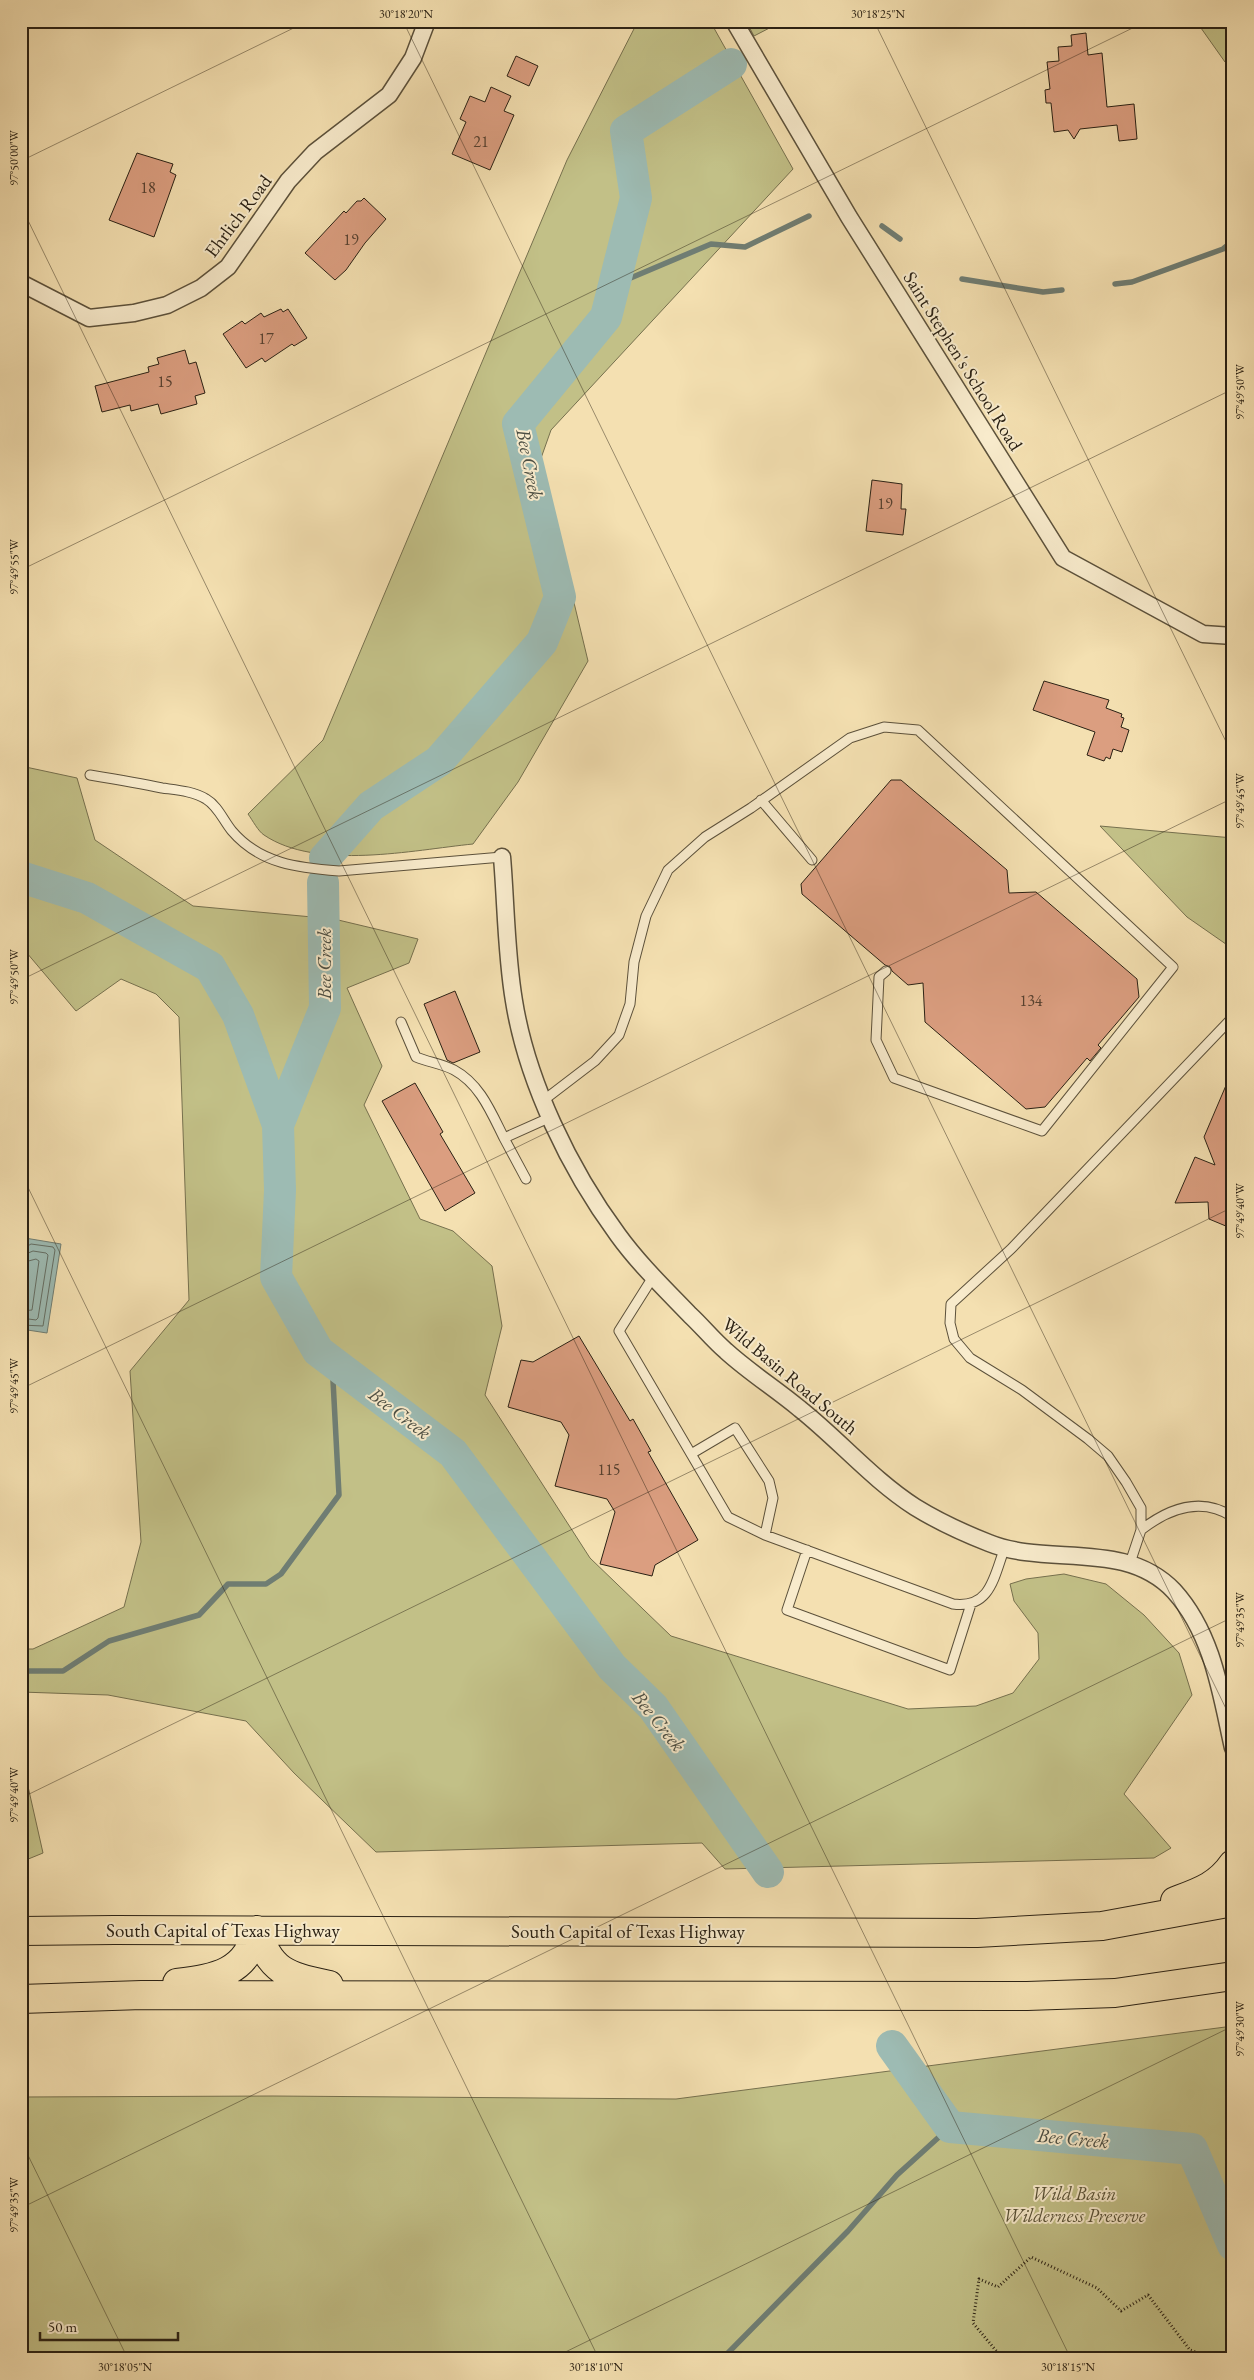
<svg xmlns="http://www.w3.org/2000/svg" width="1254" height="2380" font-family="'EB Garamond',serif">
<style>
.green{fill:#c2c087;stroke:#76704e}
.water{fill:#9dbbb3;stroke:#6f7d73}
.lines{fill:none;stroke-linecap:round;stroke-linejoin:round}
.shore{stroke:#646e64;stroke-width:1}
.stream{stroke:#6f7d73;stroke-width:5.5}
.river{stroke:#9dbbb3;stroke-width:32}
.building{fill:#db9e80;stroke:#2a2114}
.lane-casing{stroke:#5c513b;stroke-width:11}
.street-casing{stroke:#5c513b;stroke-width:19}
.highway-casing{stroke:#2a2114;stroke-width:30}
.path{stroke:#2a2114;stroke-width:3;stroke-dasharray:1 2.5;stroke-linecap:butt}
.lane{stroke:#f8ebcc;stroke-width:9}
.street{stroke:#f8ebcc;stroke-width:16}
.highway{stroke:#f4e0b1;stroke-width:28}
.ticks{fill:none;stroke:#2a2114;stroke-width:1;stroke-opacity:0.45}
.labels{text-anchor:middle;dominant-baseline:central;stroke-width:4;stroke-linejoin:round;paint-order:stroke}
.number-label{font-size:16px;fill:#56402f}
.street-label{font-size:19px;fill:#2a2114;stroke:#f8ebcc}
.park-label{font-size:19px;font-style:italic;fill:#585136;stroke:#f8ebcc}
.water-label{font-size:20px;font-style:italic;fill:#4c4f44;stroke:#f8ebcc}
.neatline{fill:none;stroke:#2a2114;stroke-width:2}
.ticks-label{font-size:12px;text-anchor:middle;fill:#2a2114}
</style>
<rect width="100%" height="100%" fill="#f4e0b1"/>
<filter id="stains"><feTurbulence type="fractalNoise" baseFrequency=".004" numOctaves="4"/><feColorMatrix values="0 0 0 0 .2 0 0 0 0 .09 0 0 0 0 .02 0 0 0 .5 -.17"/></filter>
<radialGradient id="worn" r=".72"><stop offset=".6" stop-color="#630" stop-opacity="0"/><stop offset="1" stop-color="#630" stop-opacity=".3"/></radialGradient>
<path class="green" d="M 638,21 L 710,21 L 793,169 L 551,430 L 540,461 L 588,661 L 518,782 L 473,844 C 413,850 317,871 264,835 C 258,831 253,821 248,814 L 323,740 L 567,160 Z
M 746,21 L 783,21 L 754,36 Z
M 1196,21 L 1233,21 L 1233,61 L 1225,62 Z
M 21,766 L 77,778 L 95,840 L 193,906 L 334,919 L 418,939 L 409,963 L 347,988 L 382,1066 L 364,1105 L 420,1219 L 453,1231 L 492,1266 L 502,1326 L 485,1395 L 590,1558 L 671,1636 L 908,1709 L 976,1706 L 1013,1693 L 1039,1659 L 1038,1633 L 1014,1601 L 1010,1584 L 1026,1579 L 1064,1574 L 1106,1584 L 1144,1615 L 1179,1653 L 1192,1695 L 1124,1794 L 1171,1848 L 1154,1858 L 725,1869 L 702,1843 L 376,1852 L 294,1773 L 246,1721 L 108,1695 L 21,1692 L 21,1649 L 33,1649 L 124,1607 L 141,1542 L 130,1371 L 189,1300 L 179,1017 L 156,994 L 121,979 L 76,1011 L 21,946 Z
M 1100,826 L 1233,838 L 1233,949 L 1187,917 Z
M 21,1770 L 25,1773 L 43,1853 L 21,1862 Z
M 1233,2026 L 1233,2359 L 21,2359 L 21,2097 L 273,2096 L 676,2099 Z"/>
<path class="water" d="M 25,1238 L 61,1244 L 47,1333 L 21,1329 L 21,1260 Z"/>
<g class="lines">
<path class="shore" d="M 21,1250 L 31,1244 L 53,1247 L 55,1250 L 43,1326 L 21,1325
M 21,1256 L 33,1251 L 46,1253 L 48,1255 L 38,1318 L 36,1320 L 21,1318
M 21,1263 L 36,1259 L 39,1261 L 32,1310 L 21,1311"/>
<path class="stream" d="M 882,226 L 900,239
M 962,279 L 1043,292 L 1062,290
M 1115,284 L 1132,282 L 1223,249 L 1233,241
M 614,285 L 711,244 L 745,247 L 809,216
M 21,1671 L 63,1671 L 109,1641 L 199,1615 L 228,1584 L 266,1584 L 281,1574 L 339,1495 L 332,1361
M 722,2359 L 848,2231 L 897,2175 L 950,2127"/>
<path class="river" d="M 325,858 L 371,806 L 439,761 L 542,642 L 560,597 L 518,424 L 606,317 L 636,198 L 626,131 L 731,64
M 21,877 L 87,898 L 210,967 L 238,1015 L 278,1125
M 323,883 L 325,1008 L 278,1125 L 280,1190 L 276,1277 L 318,1351 L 453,1453 L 612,1667 L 653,1707 L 768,1872
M 892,2046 L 950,2127 L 1192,2149 L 1233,2245"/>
</g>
<path class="building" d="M 1086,33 L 1088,55 L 1102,53 L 1107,107 L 1134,104 L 1137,139 L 1119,141 L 1117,125 L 1080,129 L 1074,139 L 1068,130 L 1054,132 L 1051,103 L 1046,103 L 1045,90 L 1050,89 L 1047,62 L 1059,61 L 1058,47 L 1072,46 L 1071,35 Z
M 516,56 L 538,66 L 529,86 L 507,76 Z
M 491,87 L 511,96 L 504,111 L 514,115 L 490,170 L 452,154 L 466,122 L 460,119 L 470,96 L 485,102 Z
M 137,153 L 173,164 L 170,172 L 176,175 L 154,237 L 109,220 Z
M 364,198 L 386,219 L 365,243 L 346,270 L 335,280 L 305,253 L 344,211 L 346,213 L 357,201 L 361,201 Z
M 281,309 L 283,312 L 288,309 L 307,338 L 294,346 L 292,344 L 265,362 L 262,358 L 246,368 L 223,334 L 242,321 L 245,324 L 261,313 L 264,317 Z
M 185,350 L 189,364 L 196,362 L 205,393 L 195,396 L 197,404 L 161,414 L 158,404 L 131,411 L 130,405 L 102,412 L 95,386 L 149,372 L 148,367 L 159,364 L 157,358 Z
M 872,480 L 902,484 L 901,509 L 906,509 L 903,535 L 866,531 Z
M 1044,681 L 1109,700 L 1106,708 L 1122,714 L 1121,717 L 1124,718 L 1121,727 L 1129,730 L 1122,752 L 1113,749 L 1110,759 L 1106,757 L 1104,761 L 1087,755 L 1095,732 L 1033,710 Z
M 891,780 L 901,780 L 1007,870 L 1009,893 L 1036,892 L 1137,979 L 1139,997 L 1098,1045 L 1101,1048 L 1090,1061 L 1087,1058 L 1045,1107 L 1026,1109 L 925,1022 L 923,983 L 908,985 L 892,971 L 890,967 L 885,965 L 802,894 L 801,884 Z
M 455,991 L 480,1052 L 453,1063 L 447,1060 L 424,1004 Z
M 1233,1069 L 1233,1229 L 1209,1219 L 1208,1202 L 1175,1203 L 1195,1157 L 1215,1165 L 1204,1137 Z
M 415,1083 L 443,1132 L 440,1134 L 475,1193 L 445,1211 L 382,1101 Z
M 579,1336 L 630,1421 L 633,1419 L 651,1451 L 648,1452 L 698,1540 L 655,1565 L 652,1576 L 600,1564 L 615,1512 L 607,1499 L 555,1486 L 569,1435 L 561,1422 L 508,1407 L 521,1360 L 533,1362 Z"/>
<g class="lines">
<defs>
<path id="lane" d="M 90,775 C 114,779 138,783 162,788 C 176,790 193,791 206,799 C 218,806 223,820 232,831 C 260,864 299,868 339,871 L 502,857
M 761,800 L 812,860
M 401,1022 L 416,1057 C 428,1062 443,1064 454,1070 C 480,1084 491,1112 504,1138
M 544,1100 L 595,1061 L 619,1035 L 630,1004 L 634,962 L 646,916 L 668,870 L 705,837 L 751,808 L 850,738 L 884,727 L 918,730 L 1173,967 L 1042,1131 L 894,1078 L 876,1040 L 879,977 L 886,971
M 526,1179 L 504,1138 L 551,1117
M 653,1277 L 619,1331 L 728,1517 L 765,1535 L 953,1604 C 991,1609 994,1576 1005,1547
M 691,1454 L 735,1428 L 769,1481 L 773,1498 L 765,1535
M 1141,1530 C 1168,1509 1201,1496 1233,1517
M 807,1550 L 787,1610 L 950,1670 L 971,1604
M 1130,1563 L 1141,1530 L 1141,1508 L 1126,1482 L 1108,1456 L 1088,1439 L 1022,1390 L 970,1358 L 954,1339 L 950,1323 L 951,1304 L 1011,1249 L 1233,1017"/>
<path id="street" d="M 734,21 L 849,217 L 1063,558 L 1203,634 L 1233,636
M 21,283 L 89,318 L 134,313 L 167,305 L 201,288 L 228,267 L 288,181 L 315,152 L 389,95 L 413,58 L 427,21
M 502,857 C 506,904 506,954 514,1001 C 527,1082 570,1170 618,1235 C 639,1264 665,1289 690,1315 C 702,1326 713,1340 726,1351 C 749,1372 776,1389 800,1409 C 839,1440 873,1480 915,1507 C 936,1520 966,1534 989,1543 C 1048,1567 1125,1539 1174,1591 C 1213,1634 1221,1694 1233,1748"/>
<path id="highway" d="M 1175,1901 C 1199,1892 1218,1886 1233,1864
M 257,1930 C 270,1973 289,1976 329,1985
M 21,1931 L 114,1930 L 977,1933 L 1102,1926 L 1233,1902
M 177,1983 C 216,1978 247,1973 257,1930
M 21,1999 L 142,1995 L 1027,1996 L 1115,1993 L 1233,1976"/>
</defs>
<use href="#lane" class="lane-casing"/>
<use href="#street" class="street-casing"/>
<use href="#highway" class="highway-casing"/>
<path class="path" d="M 1003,2359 L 973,2323 L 979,2279 L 998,2287 L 1031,2257 L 1097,2288 L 1121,2311 L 1148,2295 L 1190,2350 L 1215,2359"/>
<use href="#lane" class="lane"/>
<use href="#street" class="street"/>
<use href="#highway" class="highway"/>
</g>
<path class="ticks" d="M 403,21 L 1233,1723M 874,21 L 1233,756M 21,161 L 308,21M 21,206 L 1071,2359M 21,570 L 1147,21M 21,980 L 1233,389M 21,1173 L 599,2359M 21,1389 L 1233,798M 21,1798 L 1233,1207M 21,2141 L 128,2359M 21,2208 L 1233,1617M 551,2359 L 1233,2026"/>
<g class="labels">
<g class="number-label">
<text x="481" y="141">21</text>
<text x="148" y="187">18</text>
<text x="351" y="239">19</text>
<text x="266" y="338">17</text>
<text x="165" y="381">15</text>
<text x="885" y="503">19</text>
<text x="1031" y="1000">134</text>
<text x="609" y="1469">115</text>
</g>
<g class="street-label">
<text transform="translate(238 216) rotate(-53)">Ehrlich Road</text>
<text transform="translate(963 361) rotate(58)">Saint Stephen's School Road</text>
<text transform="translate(790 1376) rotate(40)">Wild Basin Road South</text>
<text x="223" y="1930">South Capital of Texas Highway</text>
<text x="628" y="1931">South Capital of Texas Highway</text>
</g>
<g class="park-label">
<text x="1074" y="2193">Wild Basin<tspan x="1074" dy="22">Wilderness Preserve</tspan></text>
</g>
<g class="water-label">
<text transform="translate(530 464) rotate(79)">Bee Creek</text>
<text transform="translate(324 964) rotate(-90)">Bee Creek</text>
<text transform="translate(400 1413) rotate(37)">Bee Creek</text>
<text transform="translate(659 1721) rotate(51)">Bee Creek</text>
<text transform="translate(1073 2138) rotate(5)">Bee Creek</text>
</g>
</g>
<rect width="1254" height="2380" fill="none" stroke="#f4e0b1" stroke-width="55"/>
<path d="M40 2332v8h138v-8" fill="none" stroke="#2a2114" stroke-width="2.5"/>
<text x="48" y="2332" font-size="15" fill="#2a2114" stroke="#f8ebcc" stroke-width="4" paint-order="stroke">50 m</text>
<rect x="28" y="28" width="1198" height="2324" class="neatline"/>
<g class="ticks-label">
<text x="406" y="18">30°18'20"N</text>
<text x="878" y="18">30°18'25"N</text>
<text transform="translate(14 158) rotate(-90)" y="4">97°50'00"W</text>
<text transform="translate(1240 392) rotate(-90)" y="4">97°49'50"W</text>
<text transform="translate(14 567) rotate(-90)" y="4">97°49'55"W</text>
<text transform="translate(1240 801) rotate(-90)" y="4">97°49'45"W</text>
<text transform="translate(14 977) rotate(-90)" y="4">97°49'50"W</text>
<text transform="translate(1240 1211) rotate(-90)" y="4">97°49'40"W</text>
<text transform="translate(14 1386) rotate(-90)" y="4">97°49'45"W</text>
<text transform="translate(1240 1620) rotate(-90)" y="4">97°49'35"W</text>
<text transform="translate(14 1795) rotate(-90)" y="4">97°49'40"W</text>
<text transform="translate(1240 2029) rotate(-90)" y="4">97°49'30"W</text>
<text transform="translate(14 2205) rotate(-90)" y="4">97°49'35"W</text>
<text x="125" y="2371">30°18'05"N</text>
<text x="596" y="2371">30°18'10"N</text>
<text x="1068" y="2371">30°18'15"N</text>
</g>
<rect width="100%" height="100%" filter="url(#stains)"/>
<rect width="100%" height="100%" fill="url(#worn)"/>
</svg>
